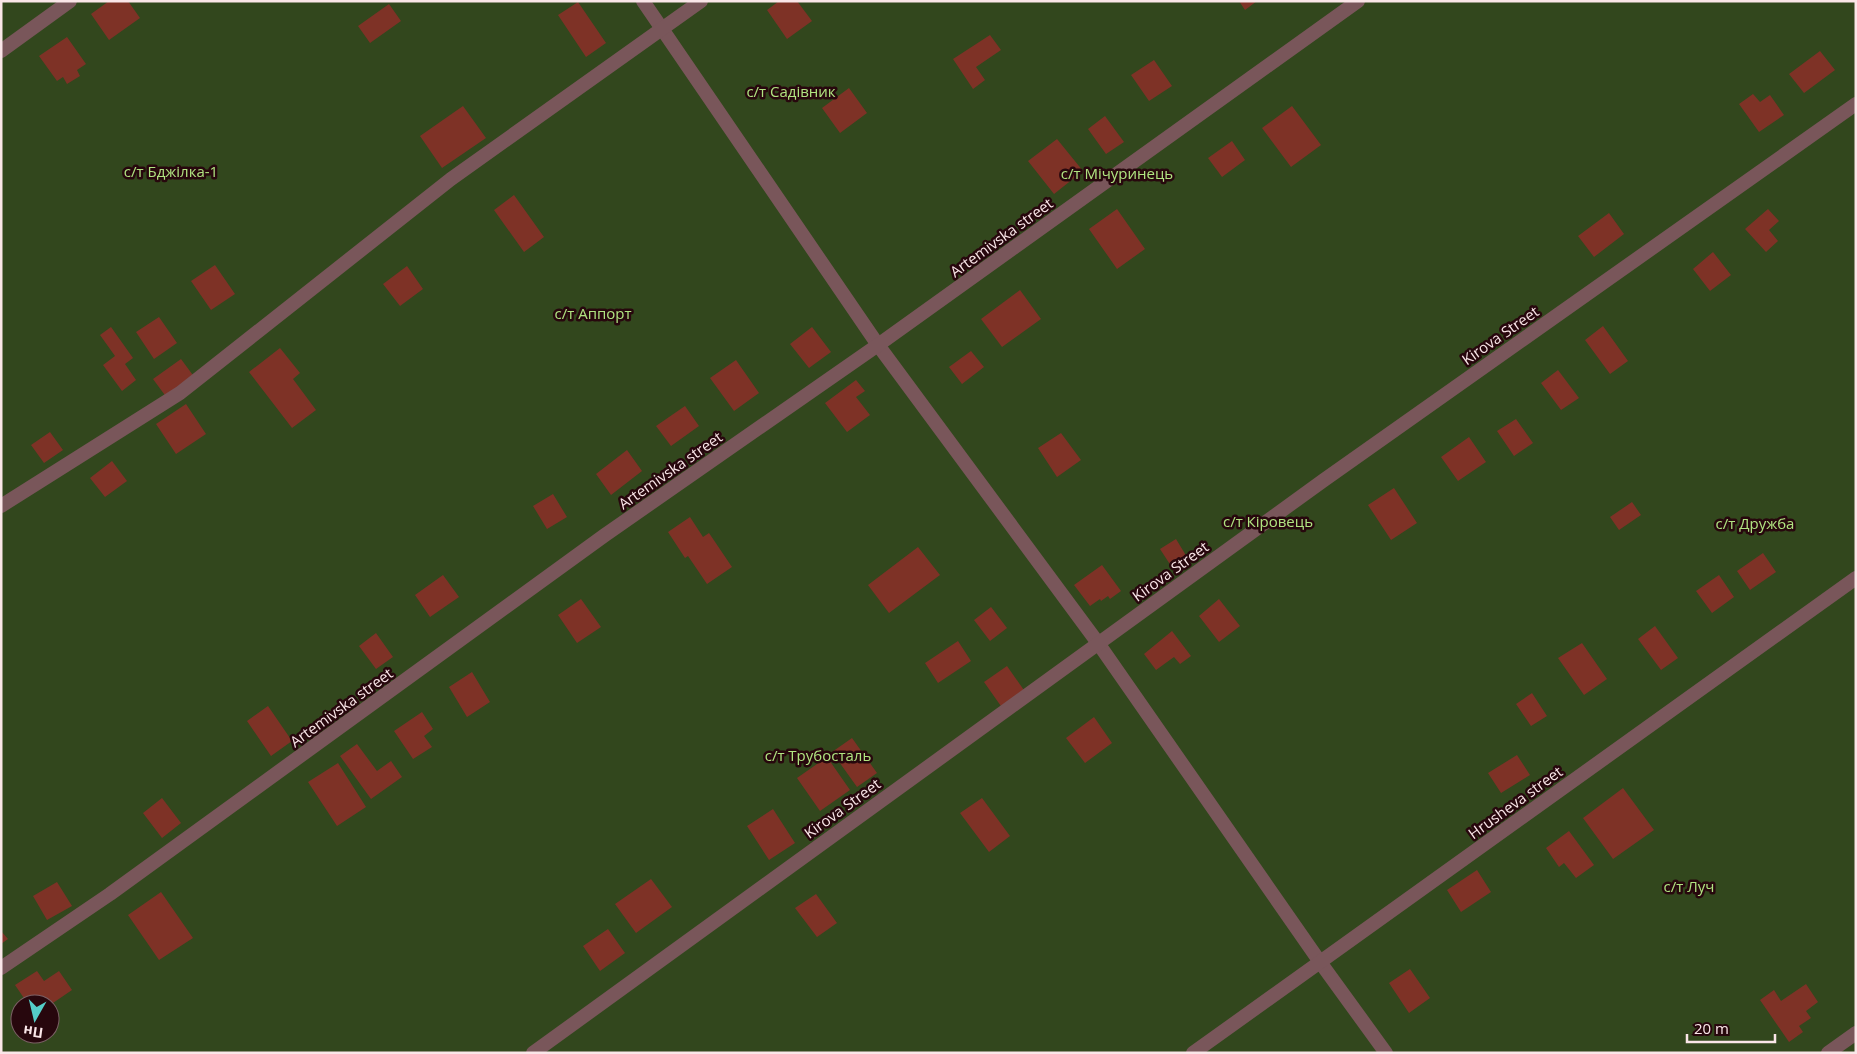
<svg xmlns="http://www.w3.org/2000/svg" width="1857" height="1054" font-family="'Open Sans',sans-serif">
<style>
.green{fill:#32471d;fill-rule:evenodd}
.building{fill:#7e3226}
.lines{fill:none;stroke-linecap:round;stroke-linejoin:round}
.service{stroke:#79565a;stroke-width:14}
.minor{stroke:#79565a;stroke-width:14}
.labels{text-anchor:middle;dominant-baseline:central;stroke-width:5;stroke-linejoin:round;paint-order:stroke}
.park-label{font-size:15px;fill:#b0e481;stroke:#27070d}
.street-label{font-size:15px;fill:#fae6e8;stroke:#27070d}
</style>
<rect width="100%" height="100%" fill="#53071d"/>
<path class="green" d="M 1,1 L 1856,1 L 1856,1053 L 1,1053 ZM 20,1004 L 50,1004 L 50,1034 L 20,1034 Z"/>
<path class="building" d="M 109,1 L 128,1 L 140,18 L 109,40 L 91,14 Z
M 779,1 L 797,1 L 812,21 L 787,39 L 767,10 Z
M 1239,1 L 1257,1 L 1245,10 Z
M 578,2 L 606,43 L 586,57 L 558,15 Z
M 389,4 L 401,21 L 370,43 L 358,26 Z
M 990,35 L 1001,50 L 976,67 L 985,80 L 973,89 L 953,59 Z
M 67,37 L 86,64 L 77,70 L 80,76 L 67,84 L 63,77 L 57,81 L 39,56 Z
M 1820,51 L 1835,70 L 1804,93 L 1789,74 Z
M 1154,60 L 1172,86 L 1149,101 L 1131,75 Z
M 849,88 L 867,113 L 840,133 L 822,108 Z
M 1753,94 L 1760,102 L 1770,95 L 1784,115 L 1759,132 L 1739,104 Z
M 463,106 L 486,138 L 442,168 L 420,136 Z
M 1292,106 L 1321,145 L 1291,167 L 1262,128 Z
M 1105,116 L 1124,142 L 1106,154 L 1088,129 Z
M 1057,139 L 1083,171 L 1054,194 L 1028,161 Z
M 1232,141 L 1245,160 L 1222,177 L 1208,158 Z
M 514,195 L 544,237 L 524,252 L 494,210 Z
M 1117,209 L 1145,249 L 1117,269 L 1089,229 Z
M 1768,209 L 1779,221 L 1769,230 L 1778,241 L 1766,252 L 1745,229 Z
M 1609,213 L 1624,234 L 1594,257 L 1578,236 Z
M 1713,252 L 1731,275 L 1710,291 L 1693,269 Z
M 215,265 L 235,294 L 211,310 L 191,281 Z
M 407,266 L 423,289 L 400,306 L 383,284 Z
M 1020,290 L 1041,319 L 1002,347 L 981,319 Z
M 159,317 L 177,343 L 154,359 L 136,332 Z
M 1603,326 L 1628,361 L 1610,374 L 1585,340 Z
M 111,327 L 133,358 L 125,364 L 136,380 L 122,391 L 103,365 L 115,356 L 100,335 Z
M 812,327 L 831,352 L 809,368 L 790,344 Z
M 280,348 L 300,373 L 293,379 L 316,410 L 292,428 L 249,372 Z
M 971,351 L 984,367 L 962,384 L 949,367 Z
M 181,359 L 195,378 L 167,398 L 153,379 Z
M 736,360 L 759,393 L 734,411 L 710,378 Z
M 1558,370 L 1579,398 L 1561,410 L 1541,383 Z
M 856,380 L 865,391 L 856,397 L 870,415 L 847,432 L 825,403 Z
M 186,404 L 206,434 L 176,454 L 156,424 Z
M 685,406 L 699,426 L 671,446 L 656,426 Z
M 1516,419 L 1533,443 L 1514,456 L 1497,431 Z
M 50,432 L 63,450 L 44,463 L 31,445 Z
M 1061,433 L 1081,460 L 1057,477 L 1038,448 Z
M 1469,437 L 1486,462 L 1458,481 L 1441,457 Z
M 627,450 L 642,471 L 611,495 L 596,474 Z
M 112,461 L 127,481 L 105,497 L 90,478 Z
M 1394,488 L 1417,523 L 1391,540 L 1368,505 Z
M 553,494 L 567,517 L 547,529 L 533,506 Z
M 1632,502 L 1641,515 L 1619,530 L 1610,517 Z
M 690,517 L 703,537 L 709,533 L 732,567 L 707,584 L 688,556 L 685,558 L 668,532 Z
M 1176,539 L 1190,562 L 1175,572 L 1160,549 Z
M 918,547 L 940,575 L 889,613 L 868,585 Z
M 1763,553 L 1776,572 L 1750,590 L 1737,571 Z
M 1102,565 L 1121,591 L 1110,599 L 1108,596 L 1101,601 L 1100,599 L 1090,606 L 1074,585 Z
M 443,575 L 459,597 L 430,617 L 415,595 Z
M 1719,575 L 1734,597 L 1712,613 L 1696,591 Z
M 581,599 L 601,627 L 577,643 L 558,615 Z
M 1219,599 L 1240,626 L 1219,642 L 1199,616 Z
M 991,607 L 1007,628 L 990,641 L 974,620 Z
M 1655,626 L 1678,658 L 1661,670 L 1638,639 Z
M 1172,631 L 1191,656 L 1180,664 L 1174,657 L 1156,670 L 1144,654 Z
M 376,633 L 393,657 L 376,669 L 359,646 Z
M 958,641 L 971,661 L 938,683 L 925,663 Z
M 1582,643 L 1607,679 L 1584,695 L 1558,658 Z
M 1007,666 L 1026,693 L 1003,709 L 984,682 Z
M 472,672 L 490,702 L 467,717 L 449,687 Z
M 1532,693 L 1547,716 L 1531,726 L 1516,704 Z
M 268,706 L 292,741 L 271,756 L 247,721 Z
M 422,712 L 433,729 L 424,736 L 432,747 L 413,759 L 394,731 Z
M 1094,717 L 1112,743 L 1085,763 L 1066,738 Z
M 852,738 L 877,773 L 857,787 L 832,752 Z
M 357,744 L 377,771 L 391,761 L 402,777 L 371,799 L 340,756 Z
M 1517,755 L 1530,775 L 1501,793 L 1488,773 Z
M 827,757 L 850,790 L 820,811 L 797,778 Z
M 338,763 L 366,807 L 337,826 L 308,782 Z
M 1623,788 L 1654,830 L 1613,859 L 1583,818 Z
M 162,798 L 181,823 L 162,838 L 143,813 Z
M 982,798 L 1010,836 L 989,852 L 960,813 Z
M 773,809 L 795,843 L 769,860 L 747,826 Z
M 1569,831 L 1594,865 L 1576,878 L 1564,863 L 1559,867 L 1546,848 Z
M 1477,870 L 1491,892 L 1461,912 L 1447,890 Z
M 651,879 L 672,907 L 636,933 L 615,904 Z
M 57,882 L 72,906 L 47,920 L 33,896 Z
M 161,892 L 193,938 L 159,960 L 128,915 Z
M 816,894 L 837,923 L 817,937 L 795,908 Z
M 608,929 L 625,953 L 600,971 L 583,946 Z
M 1,931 L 8,939 L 1,944 Z
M 1410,969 L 1430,998 L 1409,1013 L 1389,983 Z
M 37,971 L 44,981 L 59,971 L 72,990 L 50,1005 L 28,1004 L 15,985 Z
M 1806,984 L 1818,1002 L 1806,1011 L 1811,1018 L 1799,1026 L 1803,1032 L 1789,1042 L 1760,1000 L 1774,990 L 1781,1001 Z"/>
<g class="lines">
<path class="service" d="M 643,1 L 878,345 L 1098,643 L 1320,962 L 1386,1053"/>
<path class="minor" d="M 1,51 L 70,1
M 1,506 L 180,393 L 451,179 L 701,1
M 1,968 L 110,894 L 605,535 L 878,345 L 1358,1
M 533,1053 L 1324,480 L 1856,104
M 1193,1053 L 1856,578
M 1828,1053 L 1856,1033"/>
</g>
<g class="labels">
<g class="park-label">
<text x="791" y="91">с/т Садівник</text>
<text x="171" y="171">с/т Бджілка-1</text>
<text x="1117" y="173">с/т Мічуринець</text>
<text x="593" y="313">с/т Аппорт</text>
<text x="1268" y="521">с/т Кіровець</text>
<text x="1755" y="523">с/т Дружба</text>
<text x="818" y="755">с/т Трубосталь</text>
<text x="1689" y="886">с/т Луч</text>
</g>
<g class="street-label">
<text transform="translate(1001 237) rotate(-36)">Artemivska street</text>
<text transform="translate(1500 335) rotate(-35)">Kirova Street</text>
<text transform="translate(670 470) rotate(-35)">Artemivska street</text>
<text transform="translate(1170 571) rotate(-36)">Kirova Street</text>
<text transform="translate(341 707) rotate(-36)">Artemivska street</text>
<text transform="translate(1515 802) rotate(-36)">Hrusheva street</text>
<text transform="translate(842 808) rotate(-36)">Kirova Street</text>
</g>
</g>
<rect width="1857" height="1054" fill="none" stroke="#fae6e8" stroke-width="5"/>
<g transform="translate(35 1019) rotate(188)"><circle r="24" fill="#27070d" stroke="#7b6065"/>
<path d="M0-4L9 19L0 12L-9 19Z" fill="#54cdc8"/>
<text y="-8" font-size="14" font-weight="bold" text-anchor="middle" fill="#fae6e8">Пн</text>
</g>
<path d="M1687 1034v8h88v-8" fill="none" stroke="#fae6e8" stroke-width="2.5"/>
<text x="1694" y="1034" font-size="15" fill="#fae6e8" stroke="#27070d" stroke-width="4" paint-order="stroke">20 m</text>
</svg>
